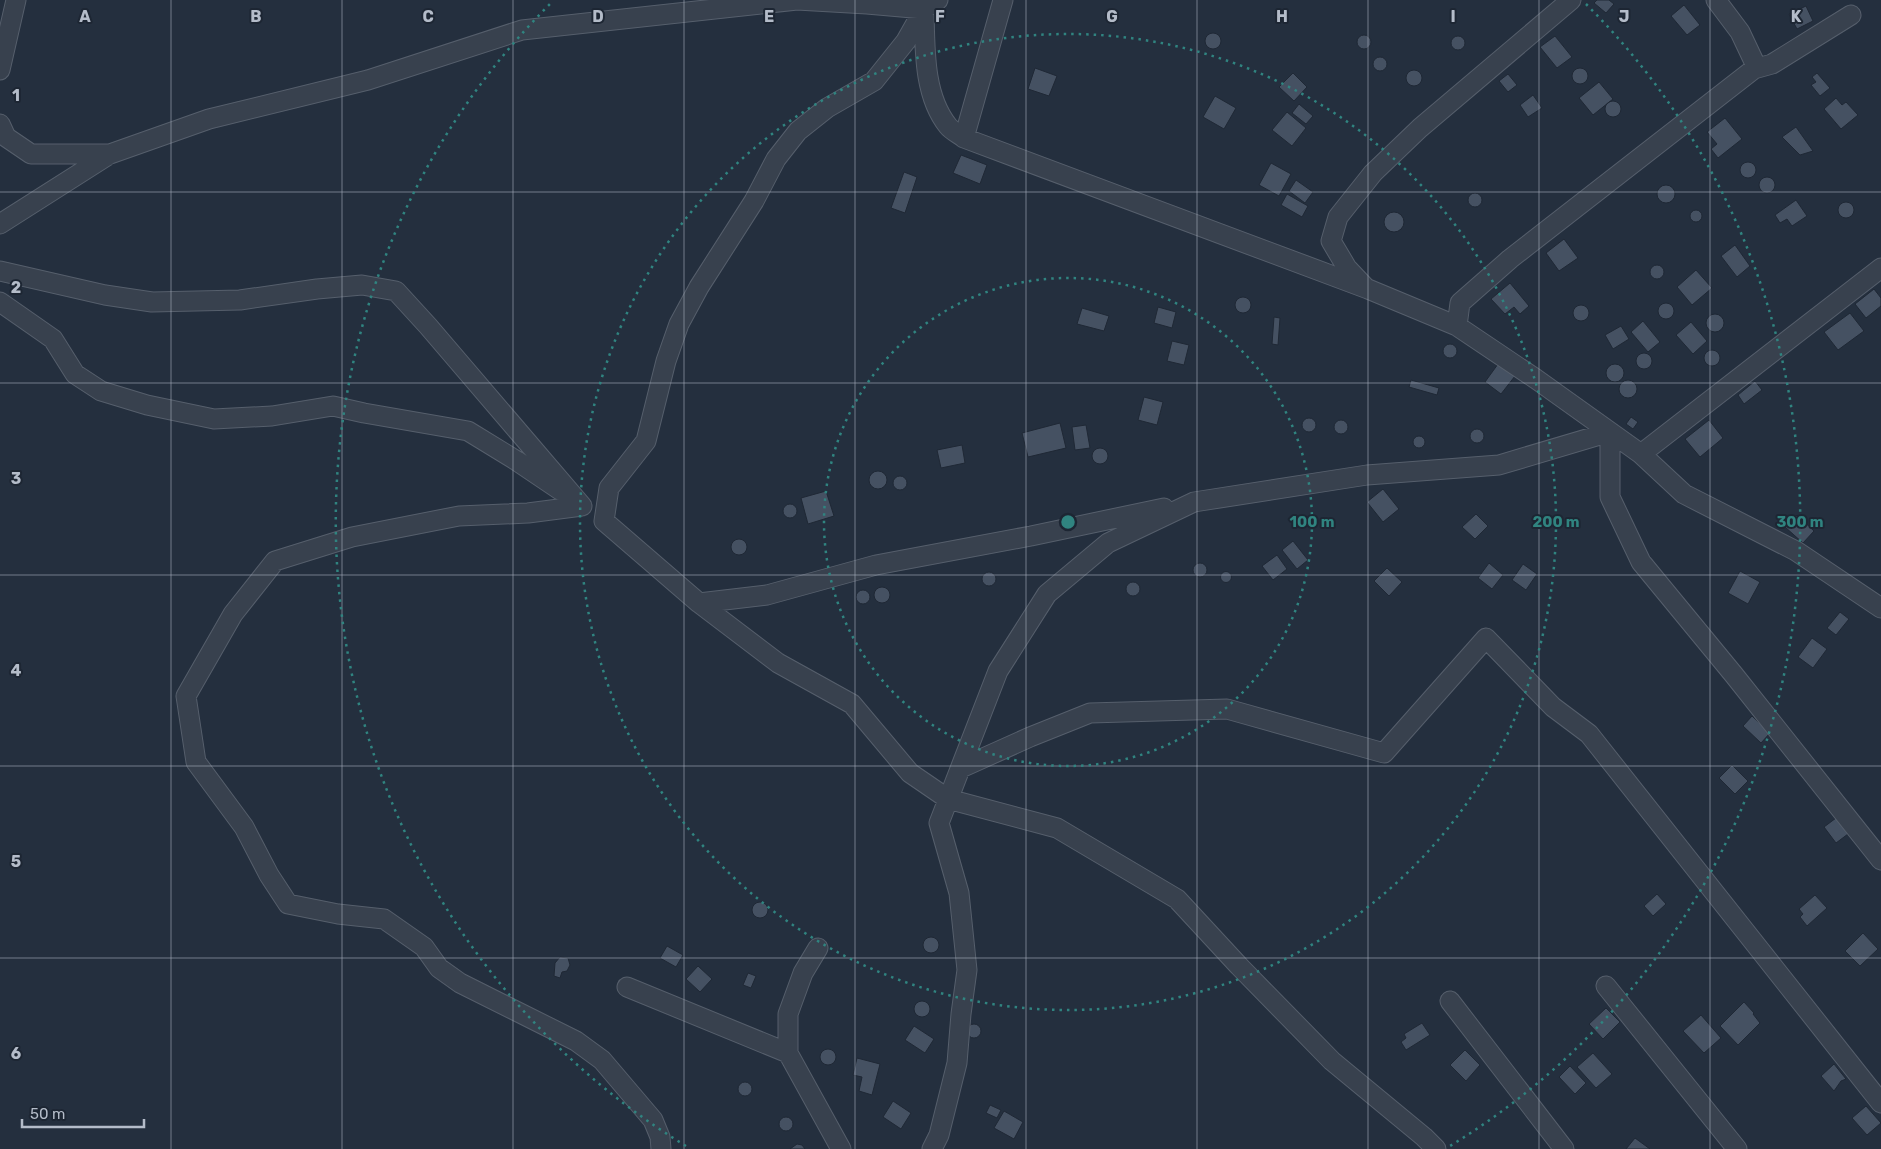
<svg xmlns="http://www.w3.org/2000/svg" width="1881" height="1149" font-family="Rubik,sans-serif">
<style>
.building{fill:#455162;stroke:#1f2835}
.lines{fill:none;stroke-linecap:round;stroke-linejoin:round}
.minor-casing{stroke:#565f6c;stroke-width:21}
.minor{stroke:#38414e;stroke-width:19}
.grid{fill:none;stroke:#b4bcc9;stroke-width:1;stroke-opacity:0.55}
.ring{fill:none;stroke:#308480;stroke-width:2.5;stroke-dasharray:2.5 5}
.grid-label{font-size:16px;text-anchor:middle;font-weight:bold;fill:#b4bcc9;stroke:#1d2633;stroke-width:4;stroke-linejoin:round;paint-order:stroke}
.centre{fill:#308480;stroke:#1d2633;stroke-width:2.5}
.ring-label{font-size:15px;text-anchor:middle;font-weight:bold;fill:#308480;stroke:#1d2633;stroke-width:4;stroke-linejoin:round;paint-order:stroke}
</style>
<rect width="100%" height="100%" fill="#242f3e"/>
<path class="building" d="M 1597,0 L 1609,0 L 1614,4 L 1606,13 L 1594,3 Z
M 1684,5 L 1700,25 L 1687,35 L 1671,16 Z
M 1806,6 L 1813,21 L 1797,29 L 1789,14 Z
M1205 41a8 8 0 1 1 16 0a8 8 0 1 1-16 0Z
M1357 42a7 7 0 1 1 14 0a7 7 0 1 1-14 0Z
M1451 43a7 7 0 1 1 14 0a7 7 0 1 1-14 0Z
M 1555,36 L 1572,57 L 1557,68 L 1540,47 Z
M1373 64a7 7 0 1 1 14 0a7 7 0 1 1-14 0Z
M 1035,68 L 1057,76 L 1049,96 L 1028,89 Z
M1572 76a8 8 0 1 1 16 0a8 8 0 1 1-16 0Z
M1406 78a8 8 0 1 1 16 0a8 8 0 1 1-16 0Z
M 1293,73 L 1307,87 L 1294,101 L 1279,87 Z
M 1817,73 L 1830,88 L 1820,96 L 1811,85 L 1816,82 L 1812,77 Z
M 1508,74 L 1517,85 L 1508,92 L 1499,81 Z
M 1599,82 L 1613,99 L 1593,115 L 1579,98 Z
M 1533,95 L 1542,108 L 1528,117 L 1520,105 Z
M 1215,96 L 1236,108 L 1224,129 L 1203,117 Z
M 1836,98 L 1842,105 L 1846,102 L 1858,115 L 1841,129 L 1824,109 Z
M1605 109a8 8 0 1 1 16 0a8 8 0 1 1-16 0Z
M 1299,104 L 1313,116 L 1306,124 L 1292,113 Z
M 1287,112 L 1306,128 L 1292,146 L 1272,130 Z
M 1725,118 L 1742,139 L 1718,158 L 1711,149 L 1717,144 L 1707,132 Z
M 1796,127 L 1813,151 L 1800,155 L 1782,137 Z
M 961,155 L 987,165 L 980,184 L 953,173 Z
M1740 170a8 8 0 1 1 16 0a8 8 0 1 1-16 0Z
M 1271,163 L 1291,174 L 1279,196 L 1259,185 Z
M 904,172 L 917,177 L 905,213 L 891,208 Z
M1759 185a8 8 0 1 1 16 0a8 8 0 1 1-16 0Z
M 1296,180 L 1313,192 L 1305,203 L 1289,191 Z
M1657 194a9 9 0 1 1 18 0a9 9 0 1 1-18 0Z
M1468 200a7 7 0 1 1 14 0a7 7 0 1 1-14 0Z
M 1287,194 L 1308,206 L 1302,217 L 1281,205 Z
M 1796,200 L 1807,216 L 1792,226 L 1787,219 L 1780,223 L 1775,215 Z
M1838 210a8 8 0 1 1 16 0a8 8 0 1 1-16 0Z
M1690 216a6 6 0 1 1 12 0a6 6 0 1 1-12 0Z
M1384 222a10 10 0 1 1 20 0a10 10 0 1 1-20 0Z
M 1564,239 L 1578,258 L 1559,271 L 1546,253 Z
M 1735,245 L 1750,266 L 1737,277 L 1721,256 Z
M1650 272a7 7 0 1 1 14 0a7 7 0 1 1-14 0Z
M 1696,270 L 1712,288 L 1692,305 L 1677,287 Z
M 1510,283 L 1529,306 L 1520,314 L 1514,307 L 1505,314 L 1491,299 Z
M 1874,289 L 1881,298 L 1881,306 L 1866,318 L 1855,304 Z
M1235 305a8 8 0 1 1 16 0a8 8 0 1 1-16 0Z
M1658 311a8 8 0 1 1 16 0a8 8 0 1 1-16 0Z
M1573 313a8 8 0 1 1 16 0a8 8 0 1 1-16 0Z
M 1158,307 L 1176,312 L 1172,328 L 1154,323 Z
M 1082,308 L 1109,316 L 1104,331 L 1077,324 Z
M 1850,313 L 1864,331 L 1838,350 L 1824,332 Z
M1706 323a9 9 0 1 1 18 0a9 9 0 1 1-18 0Z
M 1274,317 L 1280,318 L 1278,345 L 1272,344 Z
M 1643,321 L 1660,342 L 1648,352 L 1631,332 Z
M 1691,322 L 1707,341 L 1693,354 L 1676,335 Z
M 1621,326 L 1629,339 L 1613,349 L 1605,335 Z
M 1172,341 L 1189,345 L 1184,365 L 1167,361 Z
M1443 351a7 7 0 1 1 14 0a7 7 0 1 1-14 0Z
M1704 358a8 8 0 1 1 16 0a8 8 0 1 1-16 0Z
M1636 361a8 8 0 1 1 16 0a8 8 0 1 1-16 0Z
M 1498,364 L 1515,376 L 1501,394 L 1485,382 Z
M1606 373a9 9 0 1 1 18 0a9 9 0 1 1-18 0Z
M 1411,380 L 1439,388 L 1437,395 L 1409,387 Z
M1619 389a9 9 0 1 1 18 0a9 9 0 1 1-18 0Z
M 1755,381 L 1762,390 L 1744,404 L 1738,395 Z
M 1144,397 L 1163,402 L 1157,425 L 1138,420 Z
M 1631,417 L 1638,422 L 1633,429 L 1626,424 Z
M1302 425a7 7 0 1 1 14 0a7 7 0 1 1-14 0Z
M1334 427a7 7 0 1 1 14 0a7 7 0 1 1-14 0Z
M 1709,420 L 1723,438 L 1700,457 L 1685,439 Z
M 1060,423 L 1066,448 L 1028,457 L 1022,433 Z
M 1086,425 L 1090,448 L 1075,450 L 1072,427 Z
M1470 436a7 7 0 1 1 14 0a7 7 0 1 1-14 0Z
M1413 442a6 6 0 1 1 12 0a6 6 0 1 1-12 0Z
M 962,445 L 965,463 L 941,468 L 937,450 Z
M1092 456a8 8 0 1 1 16 0a8 8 0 1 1-16 0Z
M869 480a9 9 0 1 1 18 0a9 9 0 1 1-18 0Z
M893 483a7 7 0 1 1 14 0a7 7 0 1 1-14 0Z
M 1383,489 L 1399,509 L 1383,522 L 1367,502 Z
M 826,491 L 834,516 L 808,524 L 801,498 Z
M783 511a7 7 0 1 1 14 0a7 7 0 1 1-14 0Z
M 1476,514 L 1488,526 L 1475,539 L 1462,527 Z
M 1797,515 L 1814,531 L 1803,543 L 1785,527 Z
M731 547a8 8 0 1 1 16 0a8 8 0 1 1-16 0Z
M 1293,541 L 1308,560 L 1297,569 L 1282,550 Z
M 1277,555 L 1287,569 L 1273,580 L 1262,566 Z
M 1489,563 L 1503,575 L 1492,589 L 1478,578 Z
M1193 570a7 7 0 1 1 14 0a7 7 0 1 1-14 0Z
M 1523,564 L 1537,574 L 1526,590 L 1512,580 Z
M 1387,568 L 1402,582 L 1389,596 L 1374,581 Z
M 1740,571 L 1760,582 L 1748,604 L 1728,593 Z
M1220.5 577a5.5 5.5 0 1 1 11 0a5.5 5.5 0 1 1-11 0Z
M982 579a7 7 0 1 1 14 0a7 7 0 1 1-14 0Z
M1126 589a7 7 0 1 1 14 0a7 7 0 1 1-14 0Z
M874 595a8 8 0 1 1 16 0a8 8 0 1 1-16 0Z
M856 597a7 7 0 1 1 14 0a7 7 0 1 1-14 0Z
M 1840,612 L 1849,619 L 1836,635 L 1827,628 Z
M 1812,638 L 1827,649 L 1813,668 L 1798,657 Z
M 1752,716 L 1770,733 L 1761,743 L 1743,726 Z
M 1732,765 L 1748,781 L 1735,794 L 1719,778 Z
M 1836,818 L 1848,834 L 1836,843 L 1824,827 Z
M 1657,894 L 1666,904 L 1653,916 L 1644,906 Z
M 1815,895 L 1827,908 L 1807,926 L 1800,917 L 1803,914 L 1799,909 Z
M752 910a8 8 0 1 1 16 0a8 8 0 1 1-16 0Z
M 1863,933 L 1878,949 L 1860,966 L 1845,951 Z
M923 945a8 8 0 1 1 16 0a8 8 0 1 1-16 0Z
M 667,946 L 683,955 L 676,967 L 660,958 Z
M 560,957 L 568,958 L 570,965 L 567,971 L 562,972 L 560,978 L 554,976 L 555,963 Z
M 698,966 L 712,979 L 700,992 L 686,979 Z
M 748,973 L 756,976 L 751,988 L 743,985 Z
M914 1009a8 8 0 1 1 16 0a8 8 0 1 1-16 0Z
M 1744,1002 L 1754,1013 L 1753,1014 L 1760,1023 L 1738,1045 L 1720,1026 Z
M 1606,1008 L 1620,1022 L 1603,1039 L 1589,1024 Z
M 1701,1015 L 1721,1038 L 1704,1053 L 1683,1031 Z
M 1422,1023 L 1430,1035 L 1406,1050 L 1401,1042 L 1406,1038 L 1404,1034 Z
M967 1031a7 7 0 1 1 14 0a7 7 0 1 1-14 0Z
M 914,1026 L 934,1039 L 925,1053 L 905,1040 Z
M820 1057a8 8 0 1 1 16 0a8 8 0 1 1-16 0Z
M 1465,1050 L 1480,1065 L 1466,1081 L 1450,1065 Z
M 1593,1053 L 1612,1074 L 1596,1088 L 1577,1067 Z
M 857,1058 L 880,1064 L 872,1095 L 859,1091 L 862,1077 L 853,1075 Z
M 1834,1064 L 1846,1079 L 1841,1081 L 1834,1091 L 1821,1076 Z
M 1570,1066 L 1586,1083 L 1575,1094 L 1559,1077 Z
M738 1089a7 7 0 1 1 14 0a7 7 0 1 1-14 0Z
M 893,1101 L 911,1113 L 901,1129 L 883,1117 Z
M 990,1105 L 1001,1110 L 997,1118 L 986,1113 Z
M 1866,1106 L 1881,1123 L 1867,1135 L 1852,1118 Z
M 1004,1111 L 1023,1122 L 1014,1139 L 994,1128 Z
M779 1124a7 7 0 1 1 14 0a7 7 0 1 1-14 0Z
M 1635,1138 L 1650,1149 L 1626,1149 Z
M 797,1144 L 802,1145 L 805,1149 L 790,1149 Z"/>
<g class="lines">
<defs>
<path id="minor" d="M 938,0 L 924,9 C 925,47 923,95 948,126 C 952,131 959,134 964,138 L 1368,289 L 1457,326 L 1536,379 L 1641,454 L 1684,494 L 1796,551 L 1881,608
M 1716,0 L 1740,32 L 1757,68
M 0,70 L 16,0
M 0,124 L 6,137 L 31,154 L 110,154
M 964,138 L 1003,0
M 0,224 L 110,154 L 209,119 L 368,80 L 522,30 L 797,0 L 867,4 L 924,9 L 906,41 L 874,81 L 827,108 L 798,131 L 776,159 L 754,201 L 699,287 L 679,324 L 666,361 L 646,441 L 609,488 L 604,521 L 699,603 L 778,663 L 852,704 L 910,773 L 948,799 L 1057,828 L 1177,899 L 1239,966 L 1332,1061 L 1424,1137 L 1436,1149
M 0,271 L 105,295 L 152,302 L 240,300 L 317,289 L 362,285 L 396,291 L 428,326 L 582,506
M 1364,286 L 1347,268 L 1331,241 L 1338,217 L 1373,173 L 1420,128 L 1571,0
M 0,302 L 53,339 L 75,374 L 101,391 L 147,405 L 214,419 L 272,416 L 333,406 L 364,413 L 468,431 L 517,461 L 560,490
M 1457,326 L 1460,303 L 1510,259 L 1754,69 L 1772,64 L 1851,15
M 1641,454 L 1881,268
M 582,506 L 528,513 L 459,516 L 352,537 L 275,561 L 233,614 L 186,696 L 196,762 L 244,827 L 269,875 L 288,904 L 338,914 L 384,919 L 424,947 L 439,968 L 460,983 L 576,1041 L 602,1060 L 653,1120 L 660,1137 L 661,1149
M 699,603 L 767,595 L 876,565 L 1031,536 L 1164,508
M 961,768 L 1030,737 L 1090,713 L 1227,709 L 1384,753 L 1486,638 L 1553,707 L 1589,734 L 1881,1103
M 818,948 L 803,973 L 788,1014 L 788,1053 L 841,1149
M 1606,986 L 1737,1149
M 627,987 L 788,1053
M 1450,1001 L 1564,1149
M 932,1149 L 939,1135 L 957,1063 L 961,1014 L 967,970 L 959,893 L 939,823 L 998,671 L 1047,594 L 1108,543 L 1194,502 L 1367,475 L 1499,465 L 1610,432 L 1610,497 L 1641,562 L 1734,675 L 1881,860"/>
</defs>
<use href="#minor" class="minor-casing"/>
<use href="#minor" class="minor"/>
</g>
<path class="grid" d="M 171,0 L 171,1149M 342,0 L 342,1149M 513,0 L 513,1149M 684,0 L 684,1149M 855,0 L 855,1149M 1026,0 L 1026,1149M 1197,0 L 1197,1149M 1368,0 L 1368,1149M 1539,0 L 1539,1149M 1710,0 L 1710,1149M 0,192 L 1881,192M 0,383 L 1881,383M 0,575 L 1881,575M 0,766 L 1881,766M 0,958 L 1881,958"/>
<g class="ring">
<circle cx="1068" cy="522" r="244"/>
<circle cx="1068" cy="522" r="488"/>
<path d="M686 1146A732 732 0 0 1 550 4M1586 4A732 732 0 0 1 1450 1146"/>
</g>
<g class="grid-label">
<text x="85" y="22">A</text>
<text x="256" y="22">B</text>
<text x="428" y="22">C</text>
<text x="598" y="22">D</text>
<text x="769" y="22">E</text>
<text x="940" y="22">F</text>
<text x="1112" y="22">G</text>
<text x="1282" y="22">H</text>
<text x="1453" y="22">I</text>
<text x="1624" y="22">J</text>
<text x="1796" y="22">K</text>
<text x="16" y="101">1</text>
<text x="16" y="293">2</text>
<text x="16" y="484">3</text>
<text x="16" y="676">4</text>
<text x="16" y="867">5</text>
<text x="16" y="1059">6</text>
</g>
<circle cx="1068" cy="522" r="8" class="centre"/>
<g class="ring-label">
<text x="1312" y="527">100 m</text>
<text x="1556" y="527">200 m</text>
<text x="1800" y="527">300 m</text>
</g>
<path d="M22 1119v8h122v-8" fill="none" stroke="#b4bcc9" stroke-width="2.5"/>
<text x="30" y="1119" font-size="15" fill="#b4bcc9" stroke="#1d2633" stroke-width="4" paint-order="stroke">50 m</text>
</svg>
